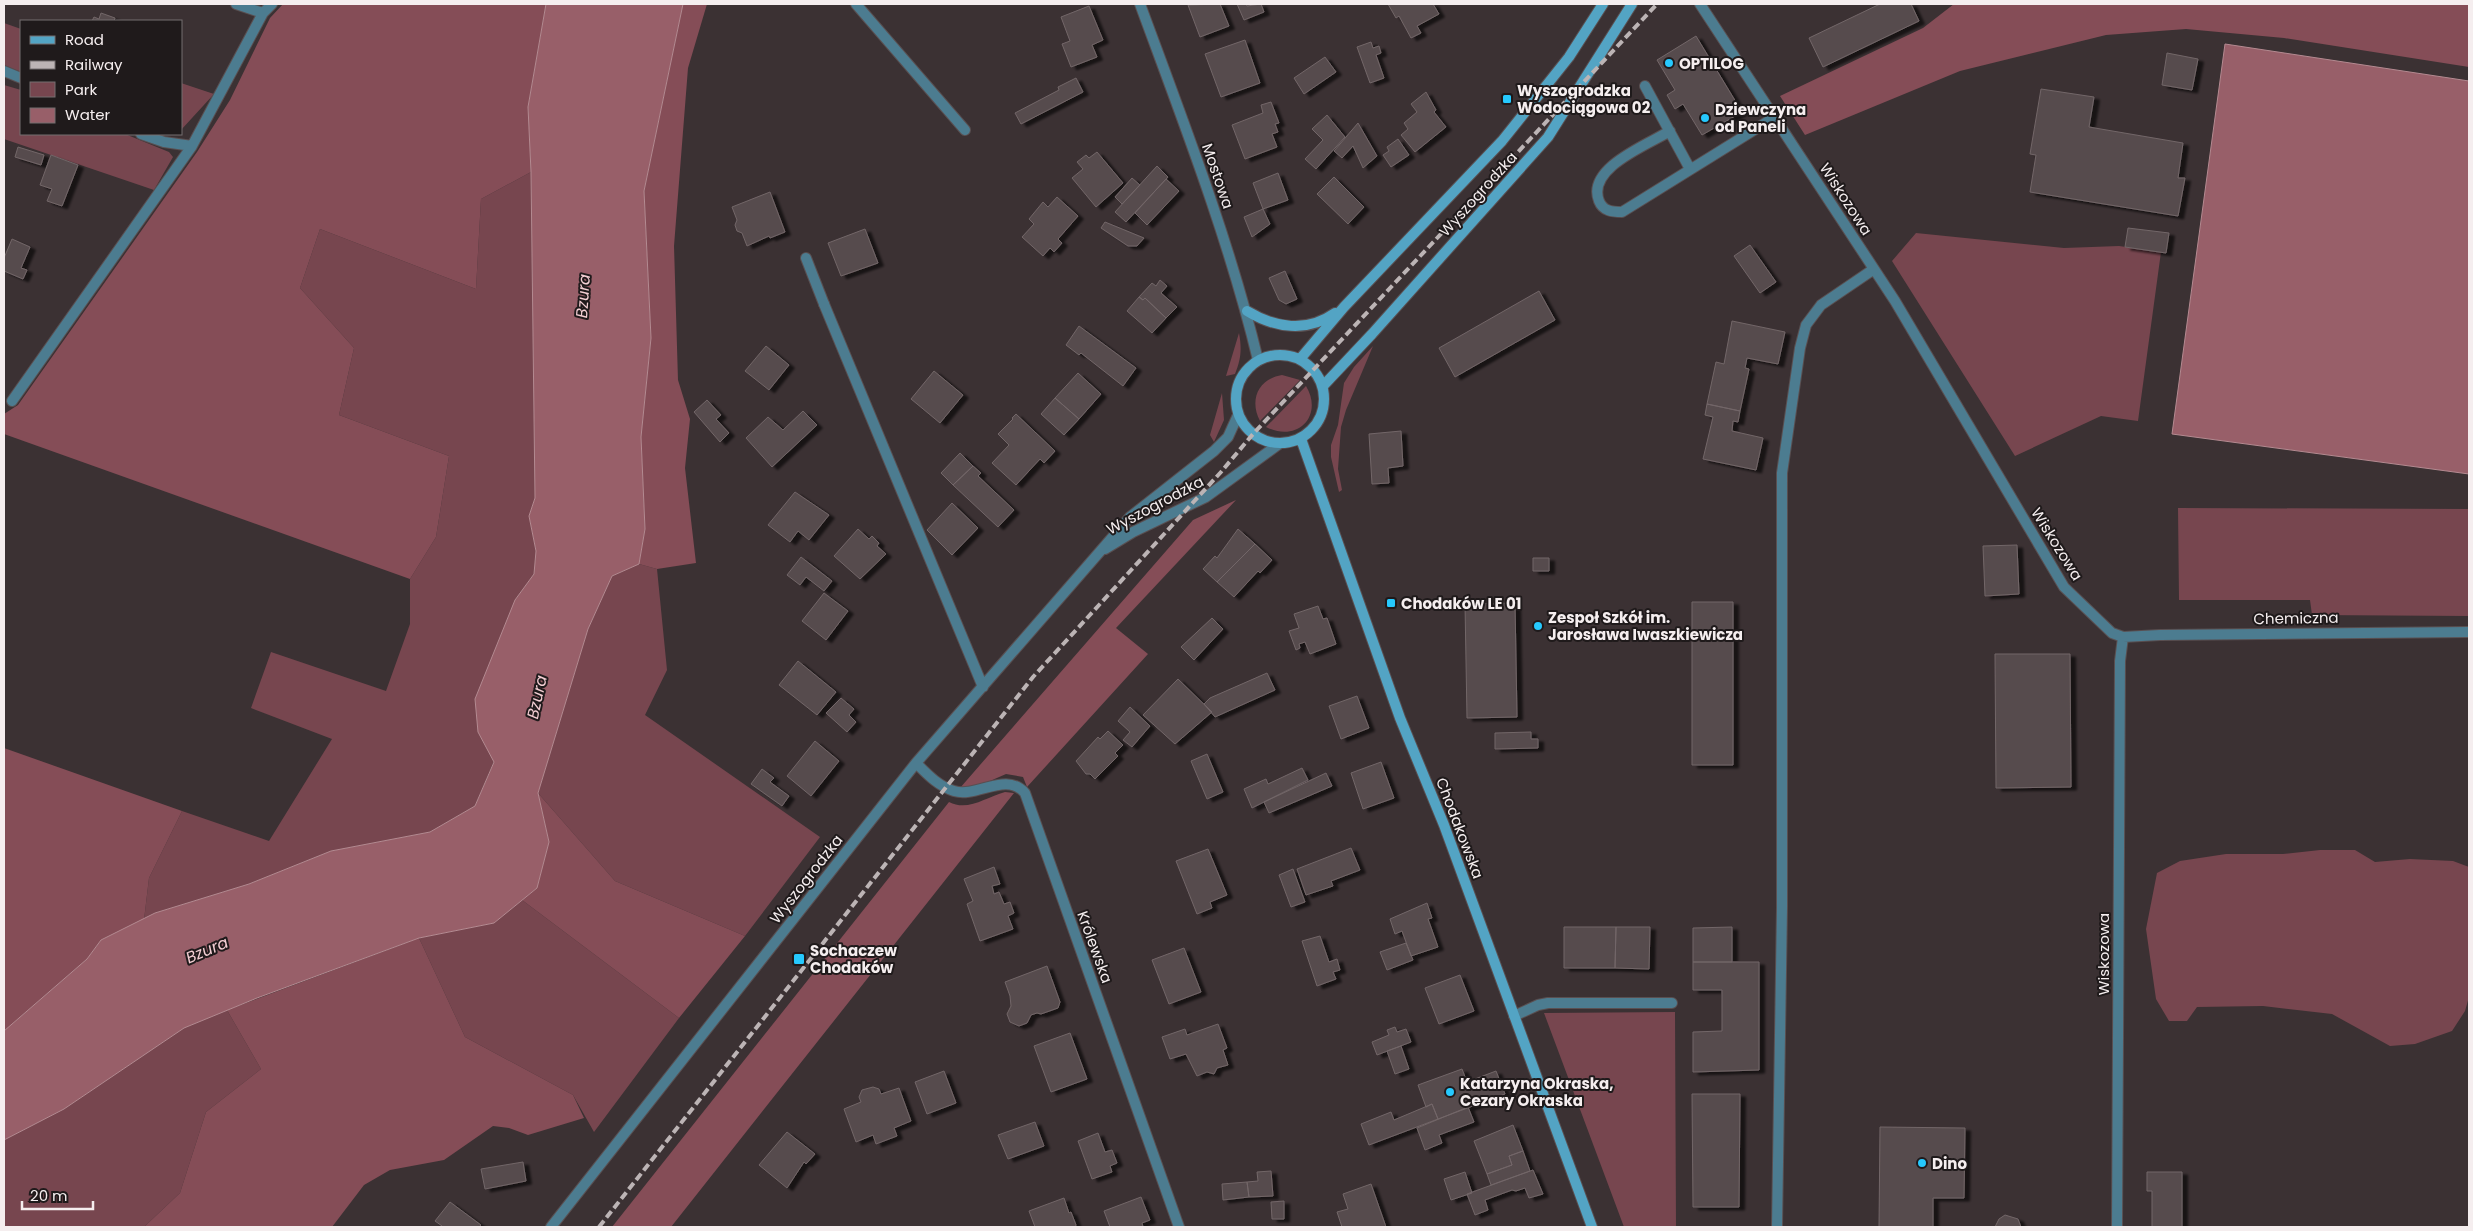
<svg xmlns="http://www.w3.org/2000/svg" width="2473" height="1231" font-family="Poppins,sans-serif">
<style>
.green{fill:#77464f}
.forest{fill:#854d57}
.water{fill:#985f69;stroke:#b48a91}
.building{fill:#574c4d;stroke:#726668;filter:url(#shadow)}
.lines{fill:none;stroke-linecap:round;stroke-linejoin:round}
.service-casing{stroke:#594f51;stroke-width:12}
.minor-casing{stroke:#594f51;stroke-width:12}
.tertiary-casing{stroke:#594f51;stroke-width:12}
.secondary-casing{stroke:#594f51;stroke-width:12}
.service{stroke:#4c7c90;stroke-width:10}
.minor{stroke:#4c7c90;stroke-width:10}
.tertiary{stroke:#4c7c90;stroke-width:10}
.secondary{stroke:#53a4c4;stroke-width:10}
.rail{stroke:#bcb4b5;stroke-width:4;stroke-dasharray:8 4;stroke-linecap:butt}
.poi-dot{fill:#26c9fe;stroke:#1f1a1b;stroke-width:2}
.labels{text-anchor:middle;dominant-baseline:central;stroke-width:4;stroke-linejoin:round;paint-order:stroke}
.poi-label{font-size:15px;font-weight:bold;fill:#f5eeef;stroke:#1f1a1b;text-anchor:start}
.street-label{font-size:15px;fill:#f5eeef;stroke:#1f1a1b}
.water-label{font-size:16px;font-style:italic;fill:#f4cfd4;stroke:#1f1a1b}
</style>
<defs>
<filter id="shadow"><feDropShadow dx="5.5" dy="3" stdDeviation="1" flood-color="#0009"/></filter>
</defs>
<rect width="100%" height="100%" fill="#3b3133"/>
<path class="green" d="M 4,23 L 21,29 L 21,72 L 4,65 Z
M 181,83 L 214,94 L 181,130 Z
M 4,85 L 21,90 L 21,134 L 125,134 L 169,152 L 173,157 L 154,190 L 4,139 Z
M 531,172 L 535,498 L 529,516 L 536,551 L 534,574 L 515,600 L 478,732 L 494,761 L 475,806 L 430,832 L 331,851 L 249,884 L 155,913 L 144,920 L 149,878 L 182,811 L 269,841 L 332,739 L 251,708 L 271,652 L 386,691 L 410,624 L 410,579 L 436,537 L 449,456 L 339,415 L 354,348 L 300,288 L 320,229 L 476,289 L 481,199 Z
M 1916,233 L 2064,248 L 2119,246 L 2161,252 L 2138,421 L 2101,416 L 2015,456 L 1892,261 Z
M 1239,333 C 1242,349 1241,359 1235,374 L 1226,376 Z
M 1373,346 L 1346,410 L 1341,427 L 1338,469 L 1342,490 L 1339,492 L 1331,457 L 1331,445 L 1338,425 L 1344,383 L 1354,367 Z
M 1282,375 L 1300,380 L 1260,421 C 1249,400 1258,379 1282,375 Z
M 1306,386 C 1324,416 1297,443 1266,427 Z
M 1222,393 L 1224,420 L 1214,442 L 1210,435 Z
M 2178,508 L 2469,509 L 2469,616 L 2312,615 L 2310,600 L 2179,600 Z
M 639,564 L 657,569 L 667,670 L 645,715 L 820,837 L 745,936 L 615,881 L 538,793 L 588,629 L 612,576 Z
M 2320,850 L 2355,850 L 2375,862 L 2410,859 L 2453,861 L 2469,867 L 2469,997 L 2465,1011 L 2452,1031 L 2415,1044 L 2390,1046 L 2332,1014 L 2263,1006 L 2197,1007 L 2187,1021 L 2169,1021 L 2156,999 L 2146,929 L 2157,873 L 2180,861 L 2226,854 L 2283,854 Z
M 522,900 L 679,1018 L 594,1132 L 573,1095 L 465,1037 L 419,938 L 494,923 Z
M 227,1010 L 261,1069 L 206,1112 L 180,1193 L 144,1227 L 4,1227 L 4,1140 L 64,1109 L 184,1028 Z
M 1675,1012 L 1676,1227 L 1624,1227 L 1544,1013 Z"/>
<path class="forest" d="M 283,4 L 546,4 L 528,107 L 531,172 L 481,199 L 476,289 L 320,229 L 300,288 L 354,348 L 339,415 L 449,456 L 436,537 L 410,579 L 4,434 L 4,414 L 18,405 L 197,152 L 230,100 L 270,18 Z
M 683,4 L 707,4 L 688,68 L 674,246 L 678,380 L 690,419 L 685,468 L 696,563 L 657,569 L 639,564 L 645,529 L 641,437 L 651,338 L 644,191 Z
M 1954,4 L 2469,4 L 2469,67 L 2284,38 L 2186,29 L 2106,35 L 1960,71 L 1805,135 L 1780,96 L 1923,28 Z
M 1236,500 L 1116,628 L 1148,654 L 1027,787 L 1023,777 L 1006,774 L 974,788 L 960,788 L 1193,520 Z
M 4,748 L 182,811 L 149,878 L 144,920 L 101,940 L 87,959 L 4,1031 Z
M 1005,792 L 1014,793 L 671,1227 L 612,1227 L 949,802 C 968,812 986,797 1005,792 Z
M 538,793 L 615,881 L 745,936 L 679,1018 L 522,900 L 537,888 L 549,842 Z
M 419,938 L 465,1037 L 573,1095 L 584,1118 L 528,1135 L 509,1128 L 493,1126 L 444,1160 L 390,1170 L 364,1185 L 332,1227 L 144,1227 L 180,1193 L 206,1112 L 261,1069 L 227,1010 Z"/>
<path class="water" d="M 546,4 L 683,4 L 644,191 L 651,338 L 641,437 L 645,529 L 639,564 L 612,576 L 588,629 L 538,793 L 549,842 L 537,888 L 494,923 L 419,938 L 257,998 L 184,1028 L 64,1109 L 4,1140 L 4,1031 L 87,959 L 101,940 L 155,913 L 249,884 L 331,851 L 430,832 L 475,806 L 494,762 L 478,732 L 475,699 L 515,600 L 534,574 L 536,551 L 529,516 L 535,498 L 531,172 L 528,107 Z
M 2225,44 L 2469,81 L 2469,474 L 2172,434 Z"/>
<path class="building" d="M 1220,4 L 1229,26 L 1200,37 L 1188,5 Z
M 1237,4 L 1246,4 L 1247,6 L 1261,4 L 1264,12 L 1244,20 Z
M 1388,4 L 1433,4 L 1439,14 L 1417,26 L 1421,33 L 1411,38 L 1399,16 L 1396,18 Z
M 1880,4 L 1911,4 L 1919,21 L 1823,67 L 1809,38 Z
M 1089,6 L 1103,40 L 1092,45 L 1097,57 L 1071,67 L 1062,44 L 1070,41 L 1061,17 Z
M 101,13 L 115,18 L 114,21 L 92,21 L 94,17 L 99,19 Z
M 1696,36 L 1742,112 L 1702,135 L 1683,104 L 1675,109 L 1667,95 L 1675,90 L 1657,60 Z
M 1245,40 L 1260,83 L 1221,97 L 1205,54 Z
M 1371,42 L 1373,48 L 1379,46 L 1381,53 L 1376,55 L 1384,78 L 1370,83 L 1357,47 Z
M 2167,53 L 2198,59 L 2192,90 L 2162,85 Z
M 1325,57 L 1336,72 L 1304,94 L 1294,78 Z
M 1076,78 L 1083,92 L 1021,124 L 1015,113 L 1059,90 L 1058,87 Z
M 2041,89 L 2094,97 L 2089,127 L 2183,143 L 2178,178 L 2185,178 L 2178,216 L 2030,192 L 2036,155 L 2030,154 Z
M 1426,92 L 1436,110 L 1434,112 L 1446,127 L 1415,152 L 1401,135 L 1408,129 L 1404,123 L 1417,112 L 1411,104 Z
M 1271,102 L 1279,123 L 1275,124 L 1278,132 L 1272,134 L 1277,147 L 1245,159 L 1232,125 L 1263,113 L 1261,105 Z
M 1327,115 L 1345,137 L 1316,169 L 1305,159 L 1323,140 L 1312,129 Z
M 1358,123 L 1377,156 L 1363,168 L 1353,146 L 1342,158 L 1334,151 Z
M 1398,139 L 1409,155 L 1391,167 L 1383,155 L 1389,151 L 1387,147 Z
M 18,147 L 44,155 L 41,165 L 15,157 Z
M 1097,152 L 1123,183 L 1096,207 L 1072,178 L 1083,169 L 1077,162 L 1086,155 L 1089,158 Z
M 51,155 L 78,165 L 62,206 L 47,201 L 52,189 L 40,185 Z
M 1157,166 L 1168,177 L 1126,222 L 1115,212 Z
M 1278,173 L 1288,200 L 1263,209 L 1253,183 Z
M 1334,177 L 1364,207 L 1348,224 L 1317,194 Z
M 1132,178 L 1140,185 L 1122,204 L 1115,197 Z
M 1166,179 L 1179,191 L 1147,225 L 1135,213 Z
M 770,192 L 785,232 L 770,238 L 769,236 L 747,246 L 742,233 L 737,231 L 735,225 L 737,220 L 732,207 Z
M 1057,197 L 1078,216 L 1058,239 L 1062,243 L 1054,252 L 1050,248 L 1043,256 L 1022,237 L 1034,224 L 1029,219 L 1043,202 L 1048,207 Z
M 1263,209 L 1270,224 L 1252,237 L 1244,217 Z
M 1105,222 L 1144,238 L 1137,246 L 1128,246 L 1101,228 Z
M 2128,228 L 2169,233 L 2166,253 L 2125,247 Z
M 865,229 L 878,263 L 841,276 L 828,243 Z
M 12,239 L 30,247 L 21,268 L 27,270 L 23,279 L 4,271 L 4,258 Z
M 1750,245 L 1776,282 L 1760,293 L 1734,256 Z
M 1285,271 L 1297,299 L 1286,304 L 1279,300 L 1269,278 Z
M 1160,280 L 1167,286 L 1161,293 L 1177,307 L 1166,318 L 1145,298 L 1143,300 L 1139,297 L 1152,283 L 1156,286 Z
M 1539,291 L 1555,320 L 1455,377 L 1439,348 Z
M 1139,297 L 1143,300 L 1145,298 L 1166,318 L 1152,333 L 1127,311 Z
M 1732,321 L 1785,332 L 1778,364 L 1747,358 L 1745,368 L 1749,369 L 1740,411 L 1707,404 L 1716,362 L 1724,364 Z
M 1079,326 L 1136,368 L 1123,386 L 1081,353 L 1079,355 L 1066,345 Z
M 766,346 L 789,365 L 769,390 L 745,371 Z
M 934,371 L 963,395 L 940,423 L 911,399 Z
M 1078,373 L 1101,394 L 1079,419 L 1055,398 Z
M 1055,398 L 1079,419 L 1064,435 L 1041,414 Z
M 707,400 L 721,415 L 716,419 L 729,433 L 720,442 L 694,412 Z
M 1707,404 L 1740,411 L 1738,422 L 1733,421 L 1732,431 L 1763,438 L 1756,470 L 1703,459 L 1713,417 L 1705,415 Z
M 803,411 L 817,425 L 772,467 L 746,438 L 768,417 L 783,430 Z
M 1016,414 L 1055,451 L 1044,463 L 1040,459 L 1016,485 L 992,463 L 1009,445 L 998,434 L 1013,419 L 1012,418 Z
M 1401,431 L 1403,466 L 1388,468 L 1389,483 L 1372,484 L 1369,434 Z
M 960,453 L 973,466 L 953,485 L 941,473 Z
M 973,466 L 981,473 L 978,476 L 1014,510 L 998,527 L 953,485 Z
M 795,492 L 829,515 L 809,540 L 798,531 L 790,542 L 768,525 Z
M 952,503 L 978,528 L 952,555 L 927,530 Z
M 858,529 L 869,539 L 872,536 L 879,543 L 877,546 L 886,554 L 860,579 L 834,556 Z
M 1238,529 L 1255,544 L 1217,582 L 1203,569 L 1215,556 L 1217,558 Z
M 1255,544 L 1272,560 L 1260,573 L 1258,571 L 1234,597 L 1217,582 Z
M 2017,545 L 2019,594 L 1985,596 L 1983,546 Z
M 801,557 L 832,581 L 824,591 L 806,577 L 800,585 L 787,575 Z
M 1533,558 L 1549,558 L 1549,571 L 1533,571 Z
M 824,593 L 848,611 L 826,640 L 802,621 Z
M 1692,602 L 1733,602 L 1733,765 L 1692,765 Z
M 1515,603 L 1517,717 L 1467,718 L 1465,604 Z
M 1318,606 L 1323,619 L 1327,618 L 1336,644 L 1310,654 L 1305,642 L 1299,644 L 1300,648 L 1296,650 L 1289,631 L 1299,628 L 1294,614 Z
M 1212,618 L 1223,629 L 1194,660 L 1181,647 Z
M 1995,654 L 2070,654 L 2071,787 L 1996,788 Z
M 798,661 L 836,692 L 817,715 L 779,685 Z
M 1267,673 L 1275,690 L 1215,717 L 1204,704 L 1210,698 Z
M 1178,679 L 1212,712 L 1175,744 L 1143,715 Z
M 1357,696 L 1369,728 L 1341,739 L 1329,706 Z
M 841,698 L 854,709 L 849,715 L 856,722 L 847,732 L 826,713 Z
M 1130,707 L 1150,726 L 1132,747 L 1123,740 L 1130,732 L 1118,721 Z
M 1108,731 L 1123,745 L 1115,753 L 1118,756 L 1095,779 L 1090,774 L 1086,774 L 1076,761 L 1098,737 L 1100,739 Z
M 1531,732 L 1531,739 L 1538,739 L 1538,748 L 1495,749 L 1495,733 Z
M 815,741 L 839,761 L 811,796 L 787,776 Z
M 1207,754 L 1223,792 L 1207,799 L 1191,761 Z
M 1381,762 L 1394,798 L 1363,809 L 1351,773 Z
M 1302,768 L 1308,780 L 1252,808 L 1244,789 L 1266,779 L 1268,784 Z
M 762,769 L 774,778 L 770,782 L 789,796 L 782,806 L 751,784 Z
M 1326,773 L 1332,786 L 1269,813 L 1264,802 Z
M 1351,848 L 1360,870 L 1331,881 L 1333,886 L 1306,895 L 1297,869 Z
M 1208,849 L 1227,895 L 1210,902 L 1212,908 L 1197,914 L 1176,861 Z
M 994,867 L 1000,884 L 992,886 L 994,894 L 999,892 L 1004,904 L 1010,902 L 1014,913 L 1008,916 L 1013,929 L 980,941 L 967,904 L 973,901 L 964,879 Z
M 1293,869 L 1305,902 L 1291,907 L 1279,875 Z
M 1427,903 L 1432,918 L 1428,919 L 1438,947 L 1411,956 L 1402,931 L 1395,934 L 1390,919 Z
M 1564,927 L 1616,927 L 1615,968 L 1564,968 Z
M 1616,927 L 1650,927 L 1649,969 L 1615,968 Z
M 1732,927 L 1732,962 L 1693,962 L 1693,928 Z
M 1320,936 L 1329,962 L 1337,959 L 1340,970 L 1333,972 L 1336,979 L 1317,986 L 1302,941 Z
M 1406,943 L 1413,960 L 1387,970 L 1380,952 Z
M 1184,948 L 1201,992 L 1169,1004 L 1152,960 Z
M 1693,962 L 1759,962 L 1759,1070 L 1693,1072 L 1693,1032 L 1722,1031 L 1722,990 L 1693,990 Z
M 1047,966 L 1060,1002 L 1058,1008 L 1041,1014 L 1037,1013 L 1031,1015 L 1027,1023 L 1019,1026 L 1010,1022 L 1007,1014 L 1011,1006 L 1010,996 L 1005,982 Z
M 1460,975 L 1474,1011 L 1439,1024 L 1425,988 Z
M 1218,1024 L 1227,1048 L 1223,1050 L 1228,1065 L 1217,1068 L 1214,1074 L 1207,1072 L 1197,1076 L 1186,1054 L 1170,1059 L 1162,1037 L 1185,1029 L 1187,1035 Z
M 1395,1027 L 1397,1032 L 1406,1029 L 1411,1042 L 1377,1055 L 1372,1042 L 1389,1035 L 1387,1030 Z
M 1070,1033 L 1087,1079 L 1051,1092 L 1034,1046 Z
M 1401,1046 L 1409,1069 L 1395,1074 L 1387,1051 Z
M 1462,1069 L 1467,1082 L 1496,1071 L 1505,1094 L 1438,1119 L 1432,1104 L 1426,1107 L 1418,1085 Z
M 944,1071 L 956,1103 L 927,1114 L 915,1082 Z
M 873,1087 L 879,1089 L 881,1094 L 899,1088 L 911,1121 L 894,1128 L 897,1136 L 876,1144 L 873,1135 L 856,1142 L 844,1109 L 861,1102 L 859,1097 L 862,1090 Z
M 1692,1094 L 1740,1094 L 1739,1207 L 1693,1207 Z
M 1432,1104 L 1438,1119 L 1369,1145 L 1361,1124 L 1391,1112 L 1394,1120 Z
M 1468,1107 L 1474,1122 L 1439,1135 L 1442,1143 L 1425,1150 L 1417,1128 Z
M 1035,1122 L 1044,1146 L 1008,1159 L 998,1135 Z
M 1513,1125 L 1523,1151 L 1509,1156 L 1512,1165 L 1487,1174 L 1474,1141 Z
M 1880,1127 L 1965,1128 L 1964,1198 L 1933,1198 L 1933,1227 L 1879,1227 Z
M 787,1132 L 815,1154 L 806,1164 L 804,1162 L 787,1188 L 759,1165 Z
M 1098,1133 L 1105,1152 L 1112,1150 L 1117,1163 L 1110,1166 L 1112,1172 L 1092,1179 L 1078,1141 Z
M 1523,1151 L 1530,1171 L 1491,1185 L 1487,1174 L 1512,1165 L 1509,1156 Z
M 523,1162 L 526,1181 L 485,1189 L 481,1169 Z
M 1533,1170 L 1543,1194 L 1529,1198 L 1525,1188 L 1516,1191 L 1512,1190 L 1485,1200 L 1488,1210 L 1475,1215 L 1467,1194 Z
M 1271,1171 L 1273,1196 L 1249,1197 L 1247,1182 L 1258,1181 L 1257,1172 Z
M 1465,1172 L 1472,1193 L 1451,1200 L 1444,1179 Z
M 2147,1172 L 2182,1172 L 2182,1227 L 2152,1227 L 2152,1191 L 2147,1191 Z
M 1247,1182 L 1249,1197 L 1223,1200 L 1222,1184 Z
M 1371,1184 L 1386,1227 L 1342,1227 L 1337,1212 L 1348,1209 L 1343,1194 Z
M 1141,1197 L 1150,1220 L 1142,1223 L 1143,1227 L 1110,1227 L 1104,1211 Z
M 1064,1198 L 1069,1213 L 1071,1212 L 1076,1225 L 1075,1227 L 1035,1227 L 1029,1211 Z
M 1284,1201 L 1284,1219 L 1272,1219 L 1271,1202 Z
M 450,1202 L 481,1225 L 479,1227 L 441,1227 L 442,1226 L 435,1221 Z
M 2005,1215 L 2018,1219 L 2021,1227 L 1995,1227 L 1999,1219 Z"/>
<g class="lines">
<defs>
<path id="service" d="M 856,4 L 965,130
M 1645,86 L 1690,169
M 1670,131 C 1647,145 1586,168 1599,201 C 1603,211 1612,212 1622,212 L 1775,117
M 806,258 L 824,304
M 1514,1016 L 1538,1005 L 1548,1003 L 1672,1003"/>
<path id="minor" d="M 236,4 L 263,13
M 1700,4 L 1895,301 L 2064,587 L 2112,633 L 2123,637 L 2120,661 L 2117,1227
M 4,71 L 21,78
M 141,134 L 164,142 L 192,146 L 263,13 L 272,4
M 824,304 L 983,687
M 12,401 L 192,146
M 1105,549 L 1133,532 L 1206,497 L 1279,444
M 2123,637 L 2160,635 L 2469,632
M 916,763 C 927,774 938,786 954,791 C 977,798 1006,771 1025,793 L 1179,1227
M 551,1227 L 916,763 L 1130,517 L 1214,451 L 1228,437 L 1238,415
M 1777,1227 L 1782,907 L 1782,473 L 1800,348 L 1806,325 L 1821,305 L 1874,269"/>
<path id="tertiary" d="M 1140,4 C 1183,121 1229,239 1258,360"/>
<path id="secondary" d="M 1247,311 C 1275,328 1307,333 1335,313
M1236 399a44 44 0 1 1 88 0a44 44 0 1 1-88 0Z
M 1300,359 L 1344,307 L 1502,141 L 1569,57 L 1603,4
M 1323,386 L 1372,334 L 1548,137 L 1632,4
M 1301,439 L 1400,718 L 1444,825 L 1592,1227"/>
</defs>
<use href="#service" class="service-casing"/>
<use href="#minor" class="minor-casing"/>
<use href="#tertiary" class="tertiary-casing"/>
<use href="#secondary" class="secondary-casing"/>
<use href="#service" class="service"/>
<use href="#minor" class="minor"/>
<use href="#tertiary" class="tertiary"/>
<use href="#secondary" class="secondary"/>
<path class="rail" d="M 599,1227 L 1033,677 L 1221,472 L 1253,434 L 1657,4"/>
</g>
<g class="poi-dot">
<circle cx="1669" cy="63" r="5"/>
<rect x="1502" y="94" width="10" height="10" rx="2.5"/>
<circle cx="1705" cy="118" r="5"/>
<rect x="1386" y="598" width="10" height="10" rx="2.5"/>
<circle cx="1538" cy="626" r="5"/>
<rect x="793" y="953" width="12" height="12" rx="2.5"/>
<circle cx="1450" cy="1092" r="5"/>
<circle cx="1922" cy="1163" r="5"/>
</g>
<g class="labels">
<g class="poi-label">
<text x="1679" y="63">OPTILOG</text>
<text x="1517" y="90">Wyszogrodzka<tspan x="1517" dy="17">Wodociągowa 02</tspan></text>
<text x="1715" y="109">Dziewczyna<tspan x="1715" dy="17">od Paneli</tspan></text>
<text x="1401" y="603">Chodaków LE 01</text>
<text x="1548" y="617">Zespoł Szkół im.<tspan x="1548" dy="17">Jarosława Iwaszkiewicza</tspan></text>
<text x="810" y="950">Sochaczew<tspan x="810" dy="17">Chodaków</tspan></text>
<text x="1460" y="1083">Katarzyna Okraska,<tspan x="1460" dy="17">Cezary Okraska</tspan></text>
<text x="1932" y="1163">Dino</text>
</g>
<g class="street-label">
<text transform="translate(1218 176) rotate(71)">Mostowa</text>
<text transform="translate(1478 194) rotate(-48)">Wyszogrodzka</text>
<text transform="translate(1846 199) rotate(57)">Wiskozowa</text>
<text transform="translate(1155 505) rotate(-28)">Wyszogrodzka</text>
<text transform="translate(2057 544) rotate(58)">Wiskozowa</text>
<text transform="translate(2296 618) rotate(-1)">Chemiczna</text>
<text transform="translate(1460 828) rotate(69)">Chodakowska</text>
<text transform="translate(806 879) rotate(-52)">Wyszogrodzka</text>
<text transform="translate(1095 947) rotate(70)">Królewska</text>
<text transform="translate(2103 954) rotate(-90)">Wiskozowa</text>
</g>
<g class="water-label">
<text transform="translate(583 296) rotate(-86)">Bzura</text>
<text transform="translate(537 697) rotate(-78)">Bzura</text>
<text transform="translate(207 950) rotate(-23)">Bzura</text>
</g>
</g>
<rect width="2473" height="1231" fill="none" stroke="#f5eeef" stroke-width="10"/>
<rect x="20" y="20" width="162" height="115" fill="#1f1a1b" stroke="#756f70"/>
<rect x="30" y="36" width="25" height="8" fill="#53a4c4" stroke="#756f70"/>
<text x="65" y="45" font-size="15" fill="#f5eeef">Road</text>
<rect x="30" y="61" width="25" height="8" fill="#bcb4b5" stroke="#756f70"/>
<text x="65" y="70" font-size="15" fill="#f5eeef">Railway</text>
<rect x="30" y="82" width="25" height="15" fill="#77464f" stroke="#756f70"/>
<text x="65" y="95" font-size="15" fill="#f5eeef">Park</text>
<rect x="30" y="108" width="25" height="15" fill="#985f69" stroke="#756f70"/>
<text x="65" y="120" font-size="15" fill="#f5eeef">Water</text>
<path d="M22 1201v8h71v-8" fill="none" stroke="#f5eeef" stroke-width="2.5"/>
<text x="30" y="1201" font-size="15" fill="#f5eeef" stroke="#1f1a1b" stroke-width="4" paint-order="stroke">20 m</text>
</svg>
